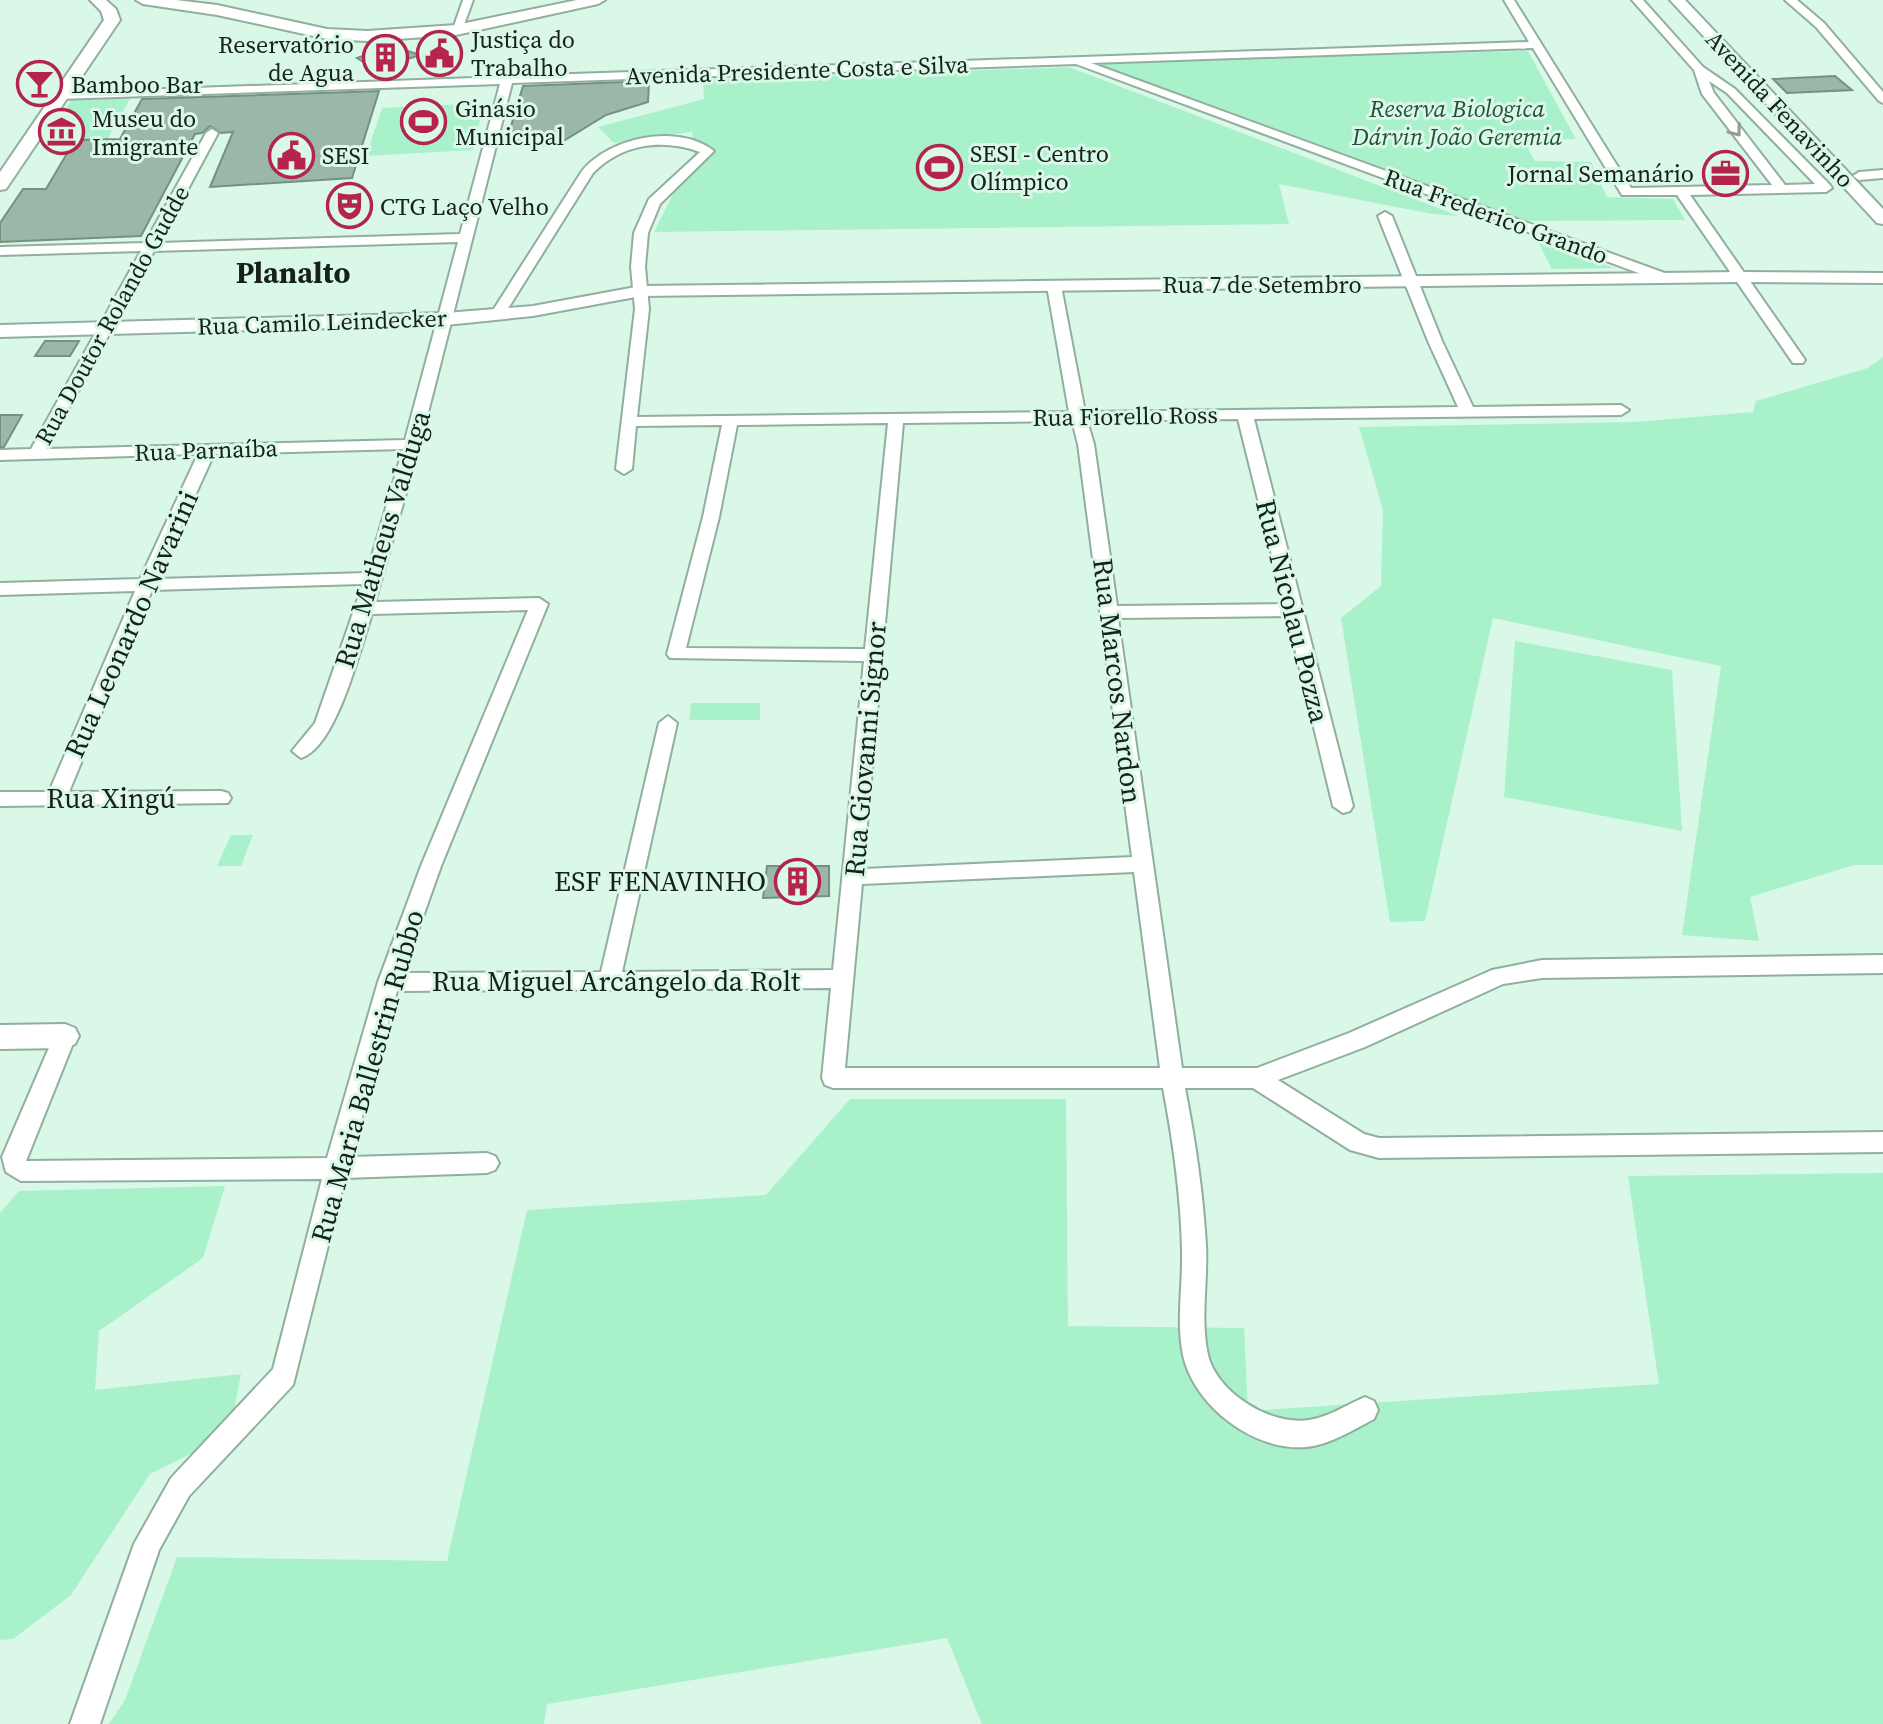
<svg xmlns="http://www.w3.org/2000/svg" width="1883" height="1724" font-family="'Source Serif 4',serif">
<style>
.green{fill:#a9f1cb}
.building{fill:#9ab7a7;stroke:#759182;stroke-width:2}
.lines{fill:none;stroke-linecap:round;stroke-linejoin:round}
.minor-casing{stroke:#91ae9e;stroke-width:4}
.tertiary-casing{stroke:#91ae9e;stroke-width:4}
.secondary-casing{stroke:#91ae9e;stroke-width:4}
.minor{fill:#fff;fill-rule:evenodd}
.tertiary{fill:#fff;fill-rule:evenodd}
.secondary{fill:#fff;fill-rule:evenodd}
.oneway{stroke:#969b98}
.labels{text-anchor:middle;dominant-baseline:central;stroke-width:6;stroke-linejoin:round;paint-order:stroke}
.far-poi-label{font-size:24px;fill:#16211b;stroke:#d9f8e7;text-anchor:start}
.far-street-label{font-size:24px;fill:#16211b;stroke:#d9f8e7}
.far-park-label{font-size:24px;font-style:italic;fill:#24503b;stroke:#d9f8e7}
.street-label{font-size:28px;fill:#16211b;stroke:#d9f8e7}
.poi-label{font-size:28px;fill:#16211b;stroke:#d9f8e7;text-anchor:end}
.far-district-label{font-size:30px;font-weight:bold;fill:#16211b;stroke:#d9f8e7}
</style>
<rect width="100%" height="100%" fill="#d9f8e7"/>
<path class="green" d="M 1528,51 L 1576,139 L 1524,141 L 1535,161 L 1591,162 L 1607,197 L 1673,199 L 1685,220 L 1527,221 L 1091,63 Z
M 1069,67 L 1459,216 L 1432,214 L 1279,184 L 1289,224 L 654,232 L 695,151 L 692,132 L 614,143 L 598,127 L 704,99 L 703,80 Z
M 131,97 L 103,147 L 43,148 L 72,99 Z
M 484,103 L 473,150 L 366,156 L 382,108 Z
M 1536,238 L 1614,268 L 1552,269 Z
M 1883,357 L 1883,865 L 1854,865 L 1750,897 L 1759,941 L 1682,935 L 1721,666 L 1493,618 L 1425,921 L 1390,922 L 1341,618 L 1381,586 L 1383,510 L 1359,427 L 1634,422 L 1753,412 L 1756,401 L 1868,368 Z
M 1515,641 L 1672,670 L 1682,831 L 1504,797 Z
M 691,703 L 760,703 L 760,720 L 689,720 Z
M 231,835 L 253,835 L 241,866 L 217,866 Z
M 850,1099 L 1066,1099 L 1068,1326 L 1244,1328 L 1248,1411 L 1659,1384 L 1628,1176 L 1883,1173 L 1883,1724 L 982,1724 L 947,1638 L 547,1704 L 544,1724 L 109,1724 L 125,1700 L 177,1557 L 447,1561 L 527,1210 L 766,1195 Z
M 225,1186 L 203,1258 L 99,1331 L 95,1390 L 241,1374 L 229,1435 L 150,1474 L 71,1595 L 13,1639 L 0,1640 L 0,1213 L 19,1191 Z"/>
<path class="building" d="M 385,48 L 399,48 L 420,55 L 387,66 L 384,75 L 357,58 Z
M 1835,76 L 1852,90 L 1787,93 L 1773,79 Z
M 649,81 L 648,102 L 606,115 L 557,145 L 505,146 L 523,86 Z
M 379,91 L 352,178 L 210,187 L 233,132 L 221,133 L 210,126 L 202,133 L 195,134 L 141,236 L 0,242 L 0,223 L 23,189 L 46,189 L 75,140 L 120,139 L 142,99 Z
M 45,341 L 79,341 L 70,356 L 35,356 Z
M 0,415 L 22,415 L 4,447 L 0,447 Z
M 767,866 L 829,866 L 829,896 L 763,898 Z"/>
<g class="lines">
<defs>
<path id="minor" d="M 463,0 L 473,0 L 462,30 L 452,32 Z
M 1504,0 L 1514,0 L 1631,188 L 1772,185 L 1702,94 L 1694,70 L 1632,0 L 1643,0 L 1703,67 L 1735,89 L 1830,185 L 1832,188 L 1826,192 L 1690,195 L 1805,360 L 1803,363 L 1793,363 L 1677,195 L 1622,195 L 1533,48 L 1091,63 L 1670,275 L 1670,281 L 1660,281 L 1076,64 L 512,83 L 420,444 L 375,602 L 539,598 L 548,604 L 441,866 L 403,973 L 601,972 L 659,723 L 668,716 L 677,723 L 622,972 L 833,970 L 864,661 L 670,658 L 667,654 L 703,517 L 722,425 L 636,426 L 632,469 L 624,474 L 616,469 L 635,309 L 631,267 L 634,233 L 649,199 L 700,152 C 661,138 622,144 593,173 L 502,318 L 497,319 L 490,315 L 582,171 C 610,137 678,123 714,151 L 660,204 L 648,233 L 645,267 L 649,309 L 637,417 L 1069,412 L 1047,286 L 1054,282 L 1061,286 L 1085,412 L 1458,407 L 1428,341 L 1378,216 L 1385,212 L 1392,216 L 1442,341 L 1473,407 L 1621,405 L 1629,410 L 1621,415 L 1254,419 L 1353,806 L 1350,811 L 1343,813 L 1333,806 L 1287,616 L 1118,618 L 1182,1068 L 1257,1068 L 1349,1033 L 1492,970 L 1542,960 L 1883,955 L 1883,973 L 1542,978 L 1503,984 L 1365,1047 L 1278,1080 L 1364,1134 L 1379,1138 L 1883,1132 L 1883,1152 L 1379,1158 L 1350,1150 L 1253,1088 L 1185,1088 C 1195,1139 1203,1192 1206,1245 C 1208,1281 1200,1319 1208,1355 C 1217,1393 1271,1426 1309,1420 C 1329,1417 1346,1405 1365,1397 L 1374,1401 L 1378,1410 L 1374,1419 C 1353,1430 1331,1444 1307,1447 C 1254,1452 1194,1406 1183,1355 C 1176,1321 1183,1285 1182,1251 C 1181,1196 1173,1141 1163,1088 L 833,1088 L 825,1085 L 822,1078 L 831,988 L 397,991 L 351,1157 L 487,1153 L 495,1156 L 499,1163 L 495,1170 L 487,1173 L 345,1178 L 293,1385 L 189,1496 L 159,1550 L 100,1724 L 70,1724 L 134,1544 L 171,1478 L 273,1369 L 322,1179 L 21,1181 L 6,1172 L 2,1157 L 54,1036 L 57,1030 L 65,1027 L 73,1030 L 76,1036 L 26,1161 L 327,1158 L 378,982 L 421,866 L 528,610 L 372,614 C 360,648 337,747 301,758 L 292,751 L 315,723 L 363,584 L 152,590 L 69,792 L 221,791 L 228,793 L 231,798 L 228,803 L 0,806 L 0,792 L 49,792 L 135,591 L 0,595 L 0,583 L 140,579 L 198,454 L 0,460 L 0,450 L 31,449 L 141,251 L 0,255 L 0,247 L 145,243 L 206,133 L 212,129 L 218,133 L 159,243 L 460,234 L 500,84 L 59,99 L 55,97 L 55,93 L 502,77 L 505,69 L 509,68 L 515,71 L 513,76 L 1529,42 ZM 1709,81 L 1727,93 L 1815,184 L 1785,185 L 1714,93 ZM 458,242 L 405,440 L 47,449 L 154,251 ZM 1238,419 L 1284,604 L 1117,606 L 1094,444 L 1087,421 ZM 1072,421 L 1078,444 L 1132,857 L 863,869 L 903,423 ZM 888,423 L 865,649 L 686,648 L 719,517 L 737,425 ZM 403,449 L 367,573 L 157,579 L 214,454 ZM 1134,872 L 1160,1068 L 845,1068 L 862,884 Z
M 1785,0 L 1797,0 L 1824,23 L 1883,92 L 1883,103 L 1879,101 L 1816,27 Z
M 1883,170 L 1883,178 L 1859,180 L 1853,176 L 1859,172 Z"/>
<path id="tertiary" d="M 1670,0 L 1685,0 L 1883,209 L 1883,224 L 1877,223 Z
M 1739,272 L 1883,273 L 1883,283 L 1739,282 L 641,296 L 533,316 L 446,325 L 0,337 L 0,325 L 446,313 L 533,306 L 641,286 Z
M 65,1024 L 75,1028 L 79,1036 L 75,1044 L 65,1048 L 0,1049 L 0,1025 Z"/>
<path id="secondary" d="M 90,0 L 106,0 L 116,9 L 120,20 L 6,189 L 0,190 L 0,172 L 104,20 L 101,11 Z
M 136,0 L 176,0 L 217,5 L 327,29 L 367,31 L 456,25 L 577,0 L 605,0 L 598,4 L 456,35 L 367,41 L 327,39 L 217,15 L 143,4 Z"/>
</defs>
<use href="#minor" class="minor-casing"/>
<use href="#tertiary" class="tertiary-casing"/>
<use href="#secondary" class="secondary-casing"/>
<use href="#minor" class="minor"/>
<use href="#tertiary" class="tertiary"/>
<use href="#secondary" class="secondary"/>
</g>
<defs><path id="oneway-chevron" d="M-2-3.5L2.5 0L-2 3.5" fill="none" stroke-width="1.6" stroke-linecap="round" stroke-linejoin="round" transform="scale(2)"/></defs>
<use class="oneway" href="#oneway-chevron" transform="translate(1736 131) rotate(53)"/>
<defs>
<symbol id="civic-ring" viewBox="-11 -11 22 22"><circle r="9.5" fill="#d9f8e7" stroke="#b5244c" stroke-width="1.5"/><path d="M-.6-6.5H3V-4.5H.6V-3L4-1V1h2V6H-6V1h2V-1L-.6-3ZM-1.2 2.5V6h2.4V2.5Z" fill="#b5244c"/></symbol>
<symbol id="building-ring" viewBox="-11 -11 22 22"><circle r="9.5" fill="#d9f8e7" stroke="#b5244c" stroke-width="1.5"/><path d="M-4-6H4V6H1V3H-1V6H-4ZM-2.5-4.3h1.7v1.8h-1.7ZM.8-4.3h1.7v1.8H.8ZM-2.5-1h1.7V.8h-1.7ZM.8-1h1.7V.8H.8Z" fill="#b5244c"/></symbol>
<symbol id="bar-ring" viewBox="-11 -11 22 22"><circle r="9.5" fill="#d9f8e7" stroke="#b5244c" stroke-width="1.5"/><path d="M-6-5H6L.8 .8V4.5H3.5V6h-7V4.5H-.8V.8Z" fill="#b5244c"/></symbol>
<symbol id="stadium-ring" viewBox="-11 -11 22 22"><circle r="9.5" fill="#d9f8e7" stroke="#b5244c" stroke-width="1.5"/><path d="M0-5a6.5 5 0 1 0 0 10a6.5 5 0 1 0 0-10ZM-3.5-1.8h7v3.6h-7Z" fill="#b5244c"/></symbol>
<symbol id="museum-ring" viewBox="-11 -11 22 22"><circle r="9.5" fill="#d9f8e7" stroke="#b5244c" stroke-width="1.5"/><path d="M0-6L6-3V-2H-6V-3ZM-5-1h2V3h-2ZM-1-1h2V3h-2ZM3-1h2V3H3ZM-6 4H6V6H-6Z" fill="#b5244c"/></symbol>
<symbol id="office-ring" viewBox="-11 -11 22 22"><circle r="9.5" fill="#d9f8e7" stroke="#b5244c" stroke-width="1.5"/><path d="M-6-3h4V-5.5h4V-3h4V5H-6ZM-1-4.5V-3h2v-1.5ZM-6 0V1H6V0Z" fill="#b5244c"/></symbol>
<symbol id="theatre-ring" viewBox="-11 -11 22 22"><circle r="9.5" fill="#d9f8e7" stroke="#b5244c" stroke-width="1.5"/><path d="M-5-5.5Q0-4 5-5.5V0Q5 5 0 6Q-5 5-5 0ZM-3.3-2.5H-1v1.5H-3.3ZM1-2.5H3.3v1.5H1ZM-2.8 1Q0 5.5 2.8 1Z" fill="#b5244c"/></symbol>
</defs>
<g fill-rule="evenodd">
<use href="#civic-ring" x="414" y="28" width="51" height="51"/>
<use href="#building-ring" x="360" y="32" width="51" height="51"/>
<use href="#bar-ring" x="14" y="58" width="51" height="51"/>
<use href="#stadium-ring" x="398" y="96" width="51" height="51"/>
<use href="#museum-ring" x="36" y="106" width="51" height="51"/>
<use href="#civic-ring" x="266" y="130" width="51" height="51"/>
<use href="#stadium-ring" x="914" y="142" width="51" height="51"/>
<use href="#office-ring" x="1700" y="148" width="51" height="51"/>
<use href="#theatre-ring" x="324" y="180" width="51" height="51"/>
<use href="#building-ring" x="772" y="856" width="51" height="51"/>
</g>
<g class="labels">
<g class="far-poi-label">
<text x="471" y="39">Justiça do<tspan x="471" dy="28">Trabalho</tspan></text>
<text x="354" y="44" text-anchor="end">Reservatório<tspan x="354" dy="28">de Agua</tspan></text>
<text x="71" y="84">Bamboo Bar</text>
<text x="455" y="108">Ginásio<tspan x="455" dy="28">Municipal</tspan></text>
<text x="92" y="118">Museu do<tspan x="92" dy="28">Imigrante</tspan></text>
<text x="970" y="153">SESI - Centro<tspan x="970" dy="28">Olímpico</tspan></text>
<text x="322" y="155">SESI</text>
<text x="1694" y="173" text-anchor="end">Jornal Semanário</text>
<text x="380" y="206">CTG Laço Velho</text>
</g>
<g class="far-street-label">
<text transform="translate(797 70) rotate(-2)">Avenida Presidente Costa e Silva</text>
<text transform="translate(1780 109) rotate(47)">Avenida Fenavinho</text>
<text transform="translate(1496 216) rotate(20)">Rua Frederico Grando</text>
<text x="1262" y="284">Rua 7 de Setembro</text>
<text transform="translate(112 315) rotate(-61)">Rua Doutor Rolando Gudde</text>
<text transform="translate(322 322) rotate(-2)">Rua Camilo Leindecker</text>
<text transform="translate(1125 416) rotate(-1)">Rua Fiorello Ross</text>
<text transform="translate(206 450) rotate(-2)">Rua Parnaíba</text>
</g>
<g class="far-park-label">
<text x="1457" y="108">Reserva Biologica<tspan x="1457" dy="28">Dárvin João Geremia</tspan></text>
</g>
<g class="street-label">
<text transform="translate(382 539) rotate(-73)">Rua Matheus Valduga</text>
<text transform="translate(1293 611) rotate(76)">Rua Nicolau Pozza</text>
<text transform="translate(131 624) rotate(-66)">Rua Leonardo Navarini</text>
<text transform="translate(1118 681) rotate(83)">Rua Marcos Nardon</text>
<text transform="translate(865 749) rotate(-85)">Rua Giovanni Signor</text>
<text x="111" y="798">Rua Xingú</text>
<text x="616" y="981">Rua Miguel Arcângelo da Rolt</text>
<text transform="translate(367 1076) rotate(-74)">Rua Maria Ballestrin Rubbo</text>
</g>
<g class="poi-label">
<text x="766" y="881">ESF FENAVINHO</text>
</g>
<g class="far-district-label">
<text x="293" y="272">Planalto</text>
</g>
</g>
</svg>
